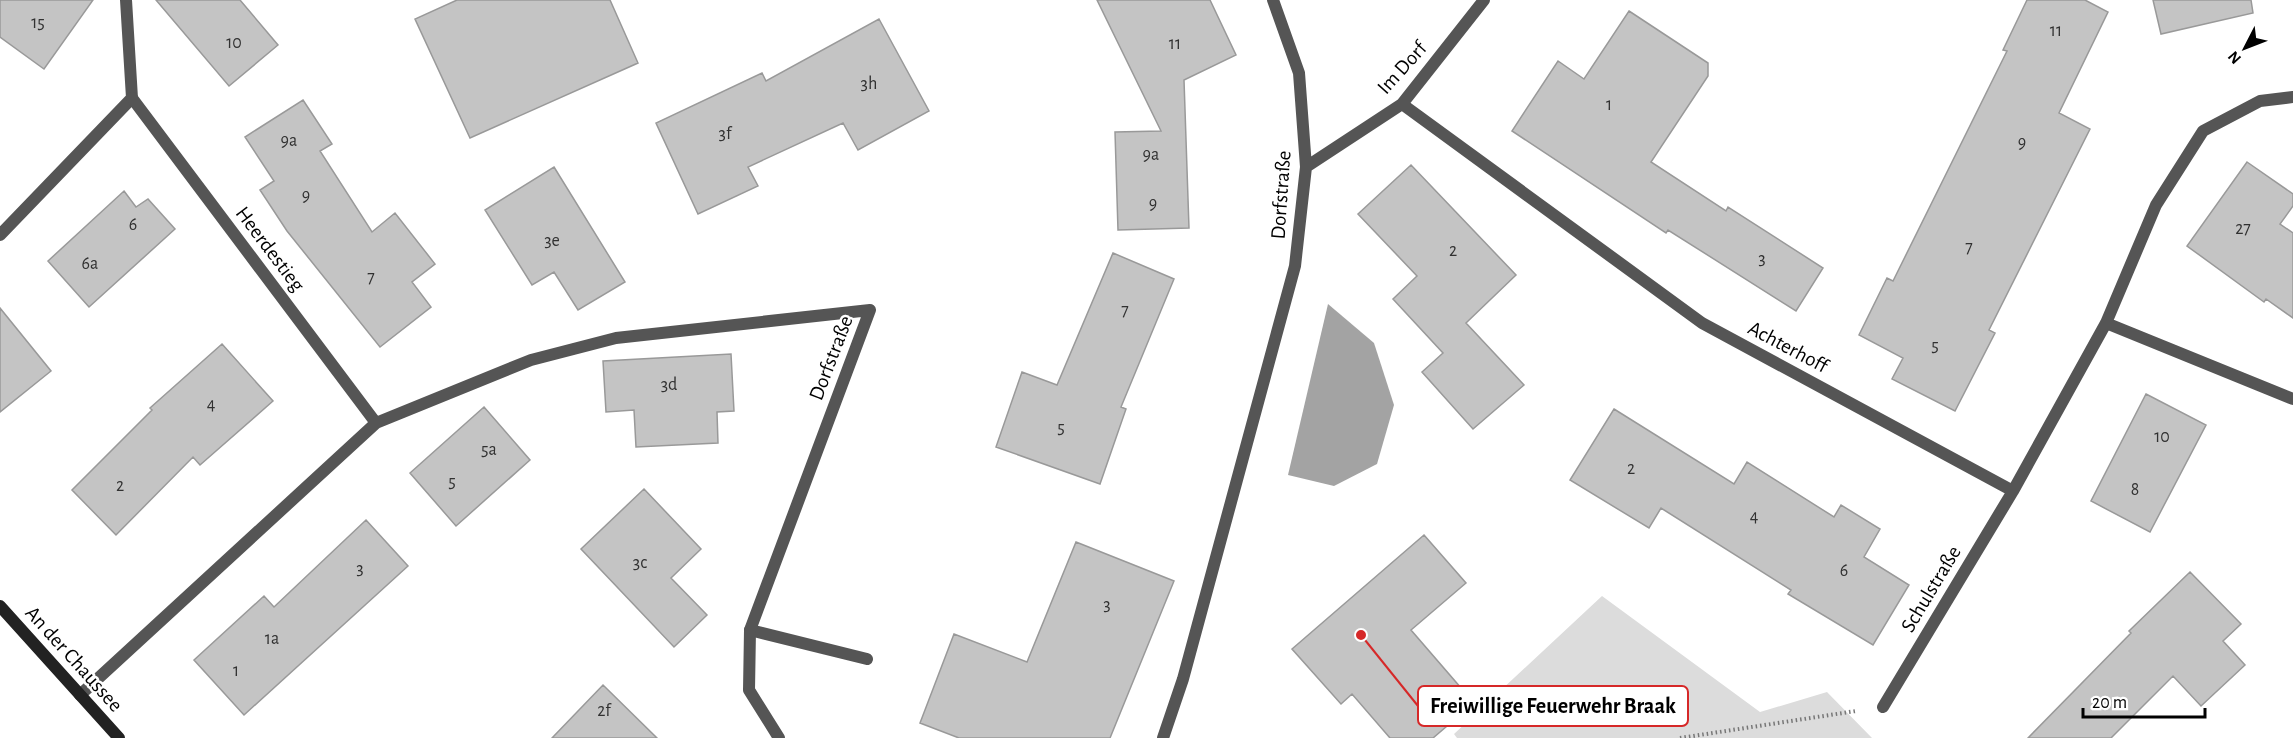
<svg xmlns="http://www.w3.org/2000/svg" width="2293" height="738" font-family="'Alegreya Sans',sans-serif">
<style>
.green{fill:#dcdcdc}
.water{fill:#a3a3a3}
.building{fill:#c4c4c4;stroke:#999;stroke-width:1.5}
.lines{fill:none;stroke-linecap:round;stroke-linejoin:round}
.path{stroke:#777;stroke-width:4;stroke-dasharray:1.5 3;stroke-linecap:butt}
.service{stroke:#555;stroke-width:12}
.minor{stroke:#555;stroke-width:12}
.secondary{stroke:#222;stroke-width:12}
.labels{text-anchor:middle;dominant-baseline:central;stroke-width:5;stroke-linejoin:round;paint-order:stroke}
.number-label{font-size:18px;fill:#313131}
.street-label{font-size:21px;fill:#000;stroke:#fff}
.leader{fill:none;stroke:#d62828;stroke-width:2}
.callout-dot{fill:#d62828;stroke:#fff;stroke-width:2}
.callout{fill:#fff;stroke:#d62828;stroke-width:2}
.callout-label{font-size:22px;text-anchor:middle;font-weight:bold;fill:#000}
</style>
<rect width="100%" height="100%" fill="#fff"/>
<path class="green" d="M 1602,596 L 1760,712 L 1827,692 L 1872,738 L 1457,738 L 1454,734 Z"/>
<path class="water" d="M 1328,304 L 1374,343 L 1394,405 L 1377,464 L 1334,486 L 1288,475 Z"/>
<path class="building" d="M 0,0 L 93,0 L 44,69 L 0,37 Z
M 156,0 L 240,0 L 278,45 L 229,86 Z
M 457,0 L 610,0 L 638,63 L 470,138 L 415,19 Z
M 1097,0 L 1210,0 L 1236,55 L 1184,80 L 1189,228 L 1118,230 L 1115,132 L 1161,131 Z
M 2027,0 L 2085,0 L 2108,12 L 2059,113 L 2090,129 L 1989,330 L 1995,333 L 1955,411 L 1892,379 L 1903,358 L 1859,335 L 1887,278 L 1893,281 L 2007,51 L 2003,50 Z
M 2153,0 L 2251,0 L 2253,13 L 2161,34 Z
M 1629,11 L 1708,63 L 1708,76 L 1651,162 L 1726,211 L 1728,207 L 1823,268 L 1796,311 L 1668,230 L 1666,233 L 1512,131 L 1558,61 L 1584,79 Z
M 879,19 L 929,111 L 858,150 L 843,123 L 748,167 L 758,186 L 698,214 L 656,123 L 762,73 L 766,81 Z
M 303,100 L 332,144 L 320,151 L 372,232 L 395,213 L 435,264 L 412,282 L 431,307 L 380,347 L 287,231 L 260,190 L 274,181 L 245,137 Z
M 2247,162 L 2293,194 L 2293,206 L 2280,224 L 2293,233 L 2293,318 L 2266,299 L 2264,302 L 2187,246 Z
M 1411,165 L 1516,275 L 1466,323 L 1524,385 L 1473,429 L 1422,372 L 1443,353 L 1393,299 L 1417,276 L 1358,214 Z
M 554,167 L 625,282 L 578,310 L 554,272 L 532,285 L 485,210 Z
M 124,191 L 136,207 L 148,199 L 175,229 L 89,307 L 48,261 Z
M 1113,253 L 1174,279 L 1121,407 L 1126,409 L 1100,484 L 996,447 L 1022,372 L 1057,385 Z
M 0,308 L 51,371 L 0,412 Z
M 222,344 L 273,401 L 200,465 L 193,457 L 116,535 L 72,490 L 152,410 L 150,408 Z
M 731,354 L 734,411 L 717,412 L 718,443 L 636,447 L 634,410 L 606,412 L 603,361 Z
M 2146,394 L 2206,425 L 2150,532 L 2091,501 Z
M 484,407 L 530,460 L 456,526 L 410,473 Z
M 1614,409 L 1734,484 L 1747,462 L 1834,517 L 1841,505 L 1880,529 L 1864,557 L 1909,585 L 1873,645 L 1788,594 L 1791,590 L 1661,508 L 1649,528 L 1570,480 Z
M 644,489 L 701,549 L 671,578 L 707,615 L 674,647 L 581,549 Z
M 366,520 L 408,566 L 244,715 L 194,660 L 264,596 L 274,607 Z
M 1424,535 L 1466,583 L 1411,630 L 1474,703 L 1433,738 L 1390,738 L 1352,694 L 1341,704 L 1292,649 Z
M 1076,542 L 1174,581 L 1110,738 L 959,738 L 920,723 L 954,634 L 1027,662 Z
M 2190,572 L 2241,624 L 2223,641 L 2245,665 L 2201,706 L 2173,676 L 2111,738 L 2028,738 L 2131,633 L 2129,631 Z
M 603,685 L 657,738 L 552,738 Z"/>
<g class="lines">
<path class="path" d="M 1680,738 L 1856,711"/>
<path class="service" d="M 0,235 L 132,98 L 126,0
M 750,630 L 867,659"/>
<path class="minor" d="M 1402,104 L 1702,323 L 2013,491 L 2106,323 L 2156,205 L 2203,131 L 2260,101 L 2293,97
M 1306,167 L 1402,104 L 1484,0
M 2106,323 L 2293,399
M 376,423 L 531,360 L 616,338 L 870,310 L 750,630 L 749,690 L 779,738
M 80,695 L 376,423 L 132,98
M 1883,707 L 2013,491
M 1163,738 L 1183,679 L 1295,266 L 1306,167 L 1299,73 L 1273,0"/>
<path class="secondary" d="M 0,606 L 119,738"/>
</g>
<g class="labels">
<g class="number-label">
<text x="38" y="23">15</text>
<text x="2056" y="31">11</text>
<text x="234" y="43">10</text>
<text x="1175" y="44">11</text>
<text x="869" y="84">3h</text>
<text x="1609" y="105">1</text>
<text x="725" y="134">3f</text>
<text x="289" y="141">9a</text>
<text x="2022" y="143">9</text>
<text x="1151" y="155">9a</text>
<text x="306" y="196">9</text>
<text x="1153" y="204">9</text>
<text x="133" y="225">6</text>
<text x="2243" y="229">27</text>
<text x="552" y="241">3e</text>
<text x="1969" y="248">7</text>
<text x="1453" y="251">2</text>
<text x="1762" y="259">3</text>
<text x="90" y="264">6a</text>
<text x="371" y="278">7</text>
<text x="1125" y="311">7</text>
<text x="1935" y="346">5</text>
<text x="669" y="385">3d</text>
<text x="211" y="405">4</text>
<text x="1061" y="428">5</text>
<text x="2162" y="437">10</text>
<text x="489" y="450">5a</text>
<text x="1631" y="469">2</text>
<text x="452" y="482">5</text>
<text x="120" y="486">2</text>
<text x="2135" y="490">8</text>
<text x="1754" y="517">4</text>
<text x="640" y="563">3c</text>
<text x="360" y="569">3</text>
<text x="1844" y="571">6</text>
<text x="1107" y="605">3</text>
<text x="272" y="639">1a</text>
<text x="236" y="671">1</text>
<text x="604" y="711">2f</text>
</g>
<g class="street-label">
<text transform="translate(1402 68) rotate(-48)">Im Dorf</text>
<text transform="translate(1281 195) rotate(-86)">Dorfstraße</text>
<text transform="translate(270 249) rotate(53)">Heerdestieg</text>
<text transform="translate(1788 347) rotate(28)">Achterhoff</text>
<text transform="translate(831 358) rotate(-69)">Dorfstraße</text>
<text transform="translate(1931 589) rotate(-59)">Schulstraße</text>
<text transform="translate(74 659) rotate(48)">An der Chaussee</text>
</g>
</g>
<path class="leader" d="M1361 635L1418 706"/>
<circle class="callout-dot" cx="1361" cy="635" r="6"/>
<rect class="callout" x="1418" y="686" width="270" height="40" rx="6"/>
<g class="callout-label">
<text x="1553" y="713">Freiwillige Feuerwehr Braak</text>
</g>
<g transform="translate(2245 48) rotate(228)" stroke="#ffffff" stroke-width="4.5" paint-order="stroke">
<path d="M0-4.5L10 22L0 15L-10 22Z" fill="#000000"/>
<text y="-9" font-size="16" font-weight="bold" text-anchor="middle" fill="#000000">N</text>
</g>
<path d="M2083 708v9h122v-9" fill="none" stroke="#000000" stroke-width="3"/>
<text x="2092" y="708" font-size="18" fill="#000000" stroke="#ffffff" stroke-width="4.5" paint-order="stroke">20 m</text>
</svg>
